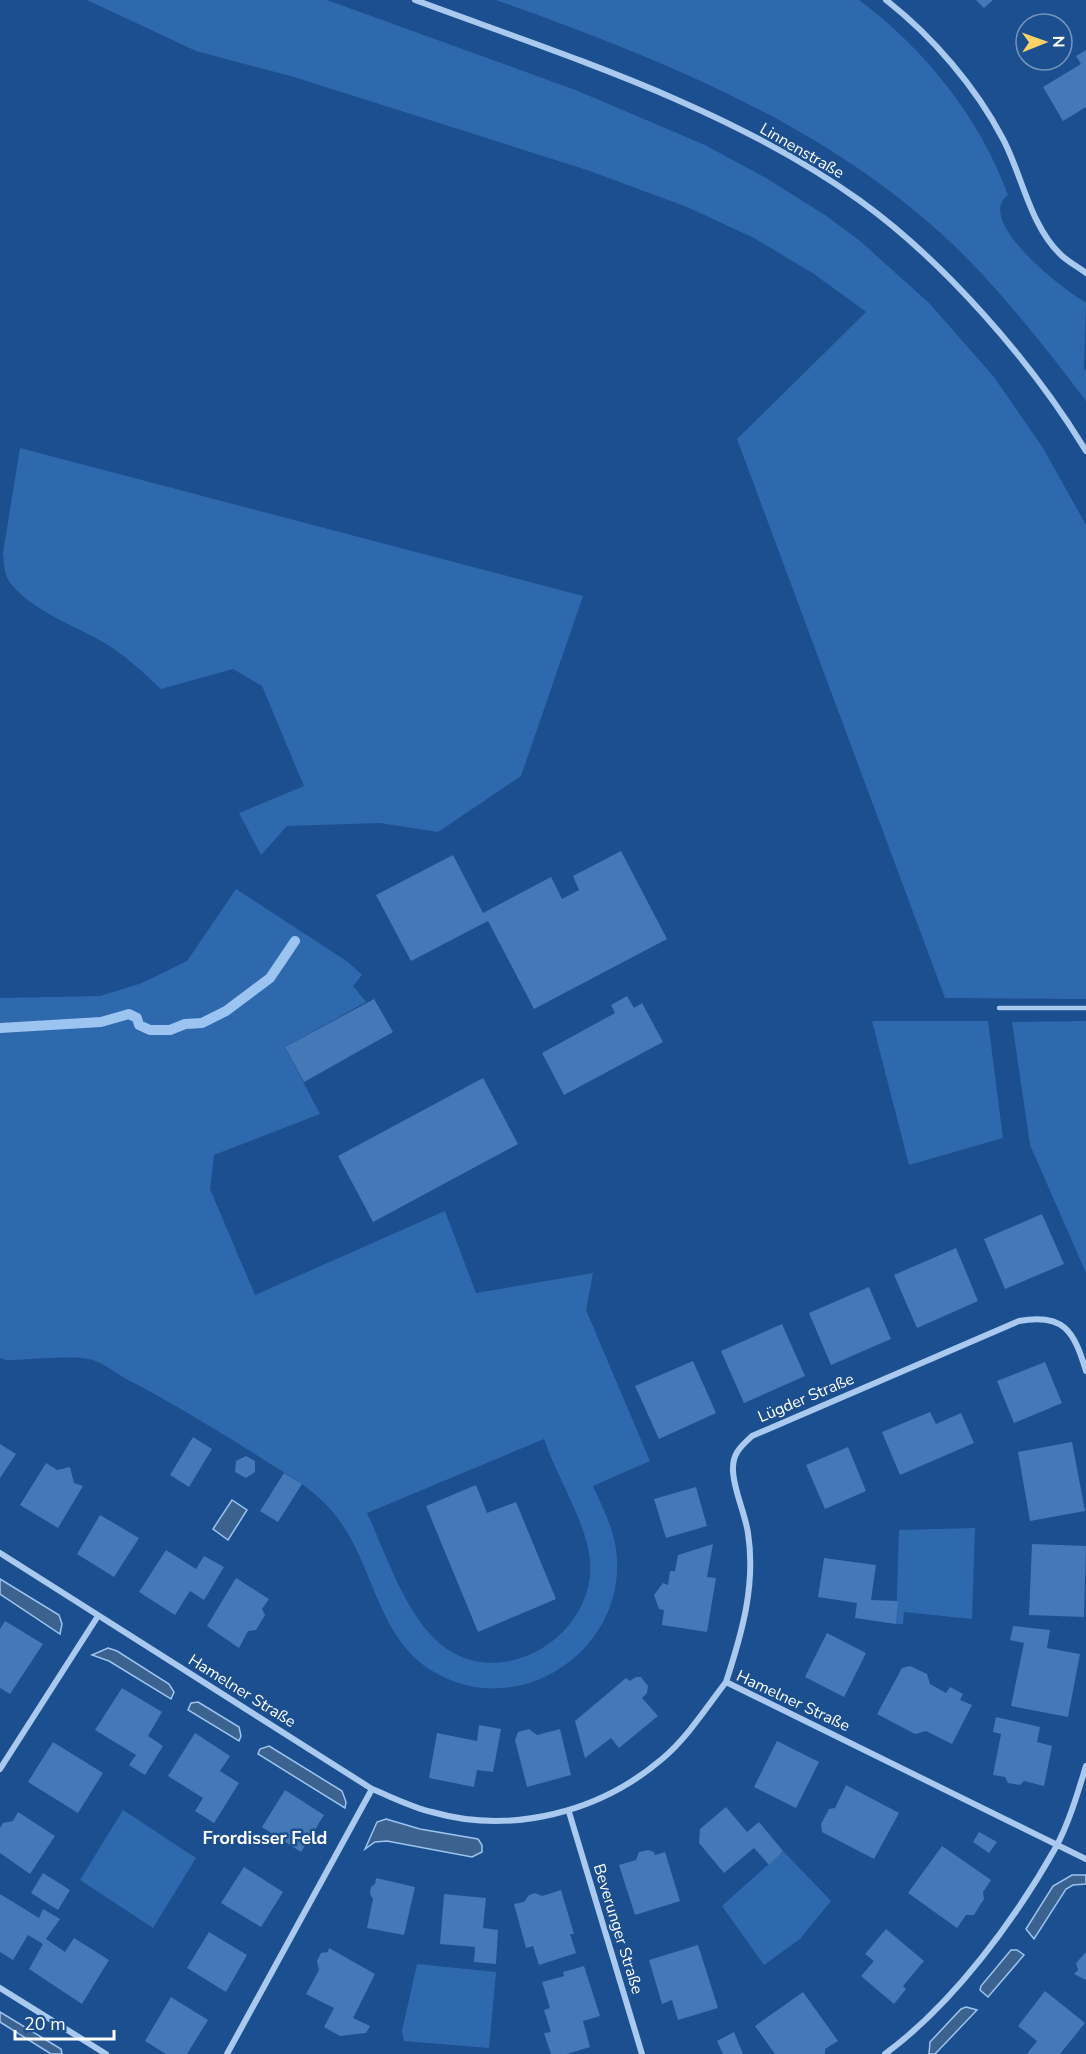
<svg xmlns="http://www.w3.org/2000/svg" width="1086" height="2054" font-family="'Nunito Sans',sans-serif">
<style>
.green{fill:#2e69ad;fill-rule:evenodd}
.water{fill:#3c6290;stroke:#9cc4f0;stroke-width:1.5}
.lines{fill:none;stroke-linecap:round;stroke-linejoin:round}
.stream{stroke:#9cc4f0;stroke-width:10}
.building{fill:#4478b7}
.lane{stroke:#a9c9ee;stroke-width:4.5}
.street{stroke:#a9c9ee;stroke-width:6}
.labels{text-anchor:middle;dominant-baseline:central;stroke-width:5;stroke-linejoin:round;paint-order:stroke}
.street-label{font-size:16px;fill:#fff;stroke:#1b4f8f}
.neighbourhood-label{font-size:18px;font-weight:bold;fill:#fff;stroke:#1b4f8f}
</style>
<rect width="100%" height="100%" fill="#1b4f8f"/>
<path class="green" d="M 87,0 L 327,0 L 578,91 L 705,145 L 766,178 L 825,215 L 860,241 L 929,303 L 994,377 L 1043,448 L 1086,525 L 1086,999 L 945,998 L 737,439 L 866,312 L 814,274 L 754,238 L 687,207 L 587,170 L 294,77 L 196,51 Z
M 496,0 L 859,0 C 924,48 980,118 1008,195 C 973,220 1065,292 1086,302 L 1084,369 L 1086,370 L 1086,401 C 1053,357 1019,314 982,274 C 852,134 672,63 496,0 Z
M 20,448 L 583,596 L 521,776 L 438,832 L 380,823 L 287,826 L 261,855 L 239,813 L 304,786 L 262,686 L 233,669 L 161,689 C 144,673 128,658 108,645 C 77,626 35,613 11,584 C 4,575 4,564 3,553 Z
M 236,889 L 348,962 L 362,975 L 353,986 L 366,1002 L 285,1047 L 320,1114 L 214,1155 L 210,1189 L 255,1295 L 445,1211 L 476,1293 L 593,1273 L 586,1310 L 650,1461 L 593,1486 C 603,1509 616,1532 617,1559 C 622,1654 517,1721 434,1672 C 378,1639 375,1569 339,1520 C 319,1491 287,1475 258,1456 C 215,1429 173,1403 128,1380 C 117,1374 101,1361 88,1359 C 67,1355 29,1360 6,1360 L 0,1358 L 0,998 L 100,996 L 142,983 L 187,961 ZM 544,1439 C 556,1475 583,1517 589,1553 C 603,1632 502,1697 439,1643 C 405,1613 386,1554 367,1513 Z
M 872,1021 L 988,1021 L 1003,1138 L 909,1165 Z
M 1086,1021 L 1086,1273 L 1030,1145 L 1012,1022 Z
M 975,1528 L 972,1619 L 904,1612 L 903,1624 L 896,1624 L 899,1530 Z
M 123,1810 L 196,1858 L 153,1928 L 80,1880 Z
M 783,1851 L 831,1901 L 800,1939 L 764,1965 L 722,1906 Z
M 417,1964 L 496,1972 L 489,2048 L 404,2041 L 402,2031 Z"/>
<path class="water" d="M 232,1500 L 247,1510 L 228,1540 L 213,1529 Z
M 0,1579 L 59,1615 L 62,1624 L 60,1634 L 0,1594 Z
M 108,1648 L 117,1651 L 169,1684 L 174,1692 L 171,1699 L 109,1661 L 92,1655 Z
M 198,1702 L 239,1727 L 241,1736 L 239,1741 L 188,1710 L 191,1703 Z
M 269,1746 L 342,1791 L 346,1802 L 345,1808 L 258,1754 L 260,1749 Z
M 386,1819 L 420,1829 L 478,1839 L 482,1845 L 482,1852 L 472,1857 L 387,1841 L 375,1842 L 365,1849 L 377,1822 Z
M 1072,1875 L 1086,1875 L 1086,1884 L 1073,1885 L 1066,1889 L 1034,1939 L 1026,1929 L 1053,1886 Z
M 1011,1950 L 1017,1950 L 1024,1955 L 988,1997 L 980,1990 L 981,1986 Z
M 966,2007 L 977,2010 L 935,2054 L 929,2054 L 930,2042 L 961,2009 Z
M 0,2012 L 61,2049 L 62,2054 L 51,2054 L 0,2022 Z"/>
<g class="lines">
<path class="stream" d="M 0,1028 L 101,1022 L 129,1014 L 137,1018 L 139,1025 L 150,1030 L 170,1030 L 185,1024 L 202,1023 L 226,1011 L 270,978 L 295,941"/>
</g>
<path class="building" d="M 976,0 L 993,0 L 984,8 Z
M 1086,50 L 1086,107 L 1063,121 L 1043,87 L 1081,64 L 1076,56 Z
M 621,851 L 667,939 L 534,1009 L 488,921 L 411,961 L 376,895 L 453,855 L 483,913 L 551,877 L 562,899 L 579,890 L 573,876 Z
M 627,996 L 634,1008 L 642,1003 L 663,1042 L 564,1095 L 542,1053 L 615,1013 L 611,1005 Z
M 374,999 L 393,1032 L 304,1082 L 285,1047 Z
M 483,1078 L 518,1144 L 373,1222 L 338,1156 Z
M 1042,1214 L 1064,1264 L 1005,1289 L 984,1239 Z
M 956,1248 L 978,1301 L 917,1328 L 894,1275 Z
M 869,1287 L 891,1339 L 831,1365 L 809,1313 Z
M 782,1324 L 805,1376 L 744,1403 L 721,1351 Z
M 693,1361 L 716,1413 L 659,1439 L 635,1386 Z
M 1045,1362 L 1062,1403 L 1014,1423 L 997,1381 Z
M 930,1412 L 936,1424 L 961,1413 L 974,1443 L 900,1475 L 882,1432 Z
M 193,1437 L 212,1449 L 189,1487 L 170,1475 Z
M 1072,1442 L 1085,1511 L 1030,1521 L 1018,1452 Z
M 0,1444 L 16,1454 L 0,1478 Z
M 848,1447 L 866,1491 L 825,1509 L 806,1465 Z
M 246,1456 L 255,1461 L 255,1472 L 246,1478 L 235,1472 L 236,1461 Z
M 46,1463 L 57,1470 L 70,1467 L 74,1483 L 83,1486 L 58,1528 L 20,1505 Z
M 284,1473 L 302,1484 L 278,1522 L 260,1511 Z
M 476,1485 L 487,1513 L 516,1502 L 556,1599 L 478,1632 L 426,1506 Z
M 696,1487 L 707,1526 L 666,1538 L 654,1499 Z
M 100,1515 L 139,1538 L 114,1577 L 77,1554 Z
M 713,1544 L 707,1577 L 716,1578 L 707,1632 L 662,1625 L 664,1610 L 659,1609 L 654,1595 L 663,1583 L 668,1585 L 670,1571 L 675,1571 L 678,1555 Z
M 1032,1544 L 1086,1546 L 1084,1617 L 1029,1615 Z
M 166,1550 L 196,1569 L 204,1556 L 224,1567 L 204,1600 L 190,1591 L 175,1615 L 139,1592 Z
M 824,1558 L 876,1565 L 871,1600 L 898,1601 L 896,1624 L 855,1618 L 857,1603 L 818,1597 Z
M 236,1578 L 269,1599 L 262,1609 L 265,1615 L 256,1630 L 248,1631 L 239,1648 L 207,1626 Z
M 5,1621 L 43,1644 L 10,1694 L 0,1688 L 0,1629 Z
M 1013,1626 L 1050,1630 L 1047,1648 L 1080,1654 L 1068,1717 L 1011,1706 L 1024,1643 L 1010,1640 Z
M 827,1633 L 866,1653 L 844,1697 L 805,1677 Z
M 910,1666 L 927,1674 L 930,1684 L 946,1693 L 950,1687 L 963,1694 L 960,1700 L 972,1705 L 952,1744 L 926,1731 L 915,1734 L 877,1714 L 902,1668 Z
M 636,1677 L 641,1677 L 648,1686 L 647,1693 L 642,1698 L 658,1716 L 619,1748 L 611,1738 L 585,1758 L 575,1721 L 626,1678 L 630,1681 Z
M 122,1688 L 162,1712 L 148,1736 L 163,1746 L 145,1775 L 129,1765 L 136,1755 L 95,1730 Z
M 996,1717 L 1040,1727 L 1037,1742 L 1052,1746 L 1044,1786 L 1024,1781 L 1020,1785 L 1008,1783 L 1005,1777 L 993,1775 L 1001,1734 L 993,1732 Z
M 479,1725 L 501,1729 L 493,1772 L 477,1770 L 474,1787 L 429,1778 L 437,1733 L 477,1741 Z
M 529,1729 L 537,1735 L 560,1729 L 571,1775 L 527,1787 L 515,1740 L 518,1732 Z
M 195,1733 L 230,1756 L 220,1771 L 239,1783 L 214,1823 L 195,1811 L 203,1798 L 168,1776 Z
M 777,1741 L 819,1762 L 796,1808 L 754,1787 Z
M 53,1742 L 103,1773 L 78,1813 L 28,1782 Z
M 846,1785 L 899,1813 L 874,1859 L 822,1832 L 821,1824 L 829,1809 L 835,1808 Z
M 285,1790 L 324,1815 L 301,1852 L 262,1827 Z
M 726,1807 L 747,1832 L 759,1822 L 783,1851 L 769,1865 L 754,1848 L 724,1873 L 699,1843 L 700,1829 Z
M 18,1812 L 55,1836 L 30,1874 L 0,1853 L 0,1828 L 3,1823 L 13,1821 Z
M 979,1832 L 997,1842 L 989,1853 L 973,1842 Z
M 942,1846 L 991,1880 L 983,1892 L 984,1899 L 974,1915 L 966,1915 L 957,1928 L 908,1893 Z
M 648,1850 L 654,1852 L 655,1855 L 665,1852 L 680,1901 L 635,1915 L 619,1865 L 636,1860 L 639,1852 Z
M 244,1867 L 283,1892 L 261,1927 L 221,1903 Z
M 43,1873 L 70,1890 L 58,1910 L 31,1893 Z
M 376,1878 L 415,1887 L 404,1935 L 367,1928 L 373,1899 L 370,1894 L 371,1887 L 375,1884 Z
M 561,1890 L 574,1934 L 570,1934 L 576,1953 L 539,1965 L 533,1946 L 526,1948 L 514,1904 L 524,1902 L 529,1895 L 535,1893 L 542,1896 Z
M 0,1894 L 39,1918 L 43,1909 L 60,1919 L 46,1939 L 65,1952 L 74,1938 L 109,1960 L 82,2004 L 29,1969 L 43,1944 L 28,1935 L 13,1960 L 0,1952 Z
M 444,1894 L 486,1898 L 483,1928 L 498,1930 L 496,1964 L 474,1962 L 475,1947 L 440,1944 Z
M 886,1929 L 924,1961 L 903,1986 L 906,1989 L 894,2004 L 861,1976 L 874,1961 L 865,1954 Z
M 209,1932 L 247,1955 L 226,1992 L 187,1968 Z
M 698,1945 L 718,2008 L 678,2020 L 672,2000 L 662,2004 L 649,1960 Z
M 329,1948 L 375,1974 L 353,2018 L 370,2026 L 366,2033 L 340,2036 L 324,2027 L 334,2008 L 306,1994 L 319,1970 L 317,1961 L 321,1953 L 328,1952 Z
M 1086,1952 L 1086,1980 L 1074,1974 L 1078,1970 L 1076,1963 Z
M 584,1966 L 600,2016 L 583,2021 L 590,2047 L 567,2054 L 551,2054 L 544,2033 L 551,2032 L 544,2010 L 550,2008 L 542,1982 L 564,1976 L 563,1972 Z
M 1045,1991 L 1085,2023 L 1060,2054 L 1027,2054 L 1037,2041 L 1018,2026 Z
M 803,1992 L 838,2041 L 825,2049 L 825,2054 L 775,2054 L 755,2026 Z
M 171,1997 L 208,2020 L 187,2054 L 166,2054 L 145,2041 Z
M 734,2032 L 743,2054 L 723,2054 L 717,2041 Z"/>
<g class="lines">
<path class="lane" d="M 999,1008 L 1086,1008"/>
<path class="street" d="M 415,0 C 566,56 727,106 859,200 C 944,261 1032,362 1086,451
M 886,0 C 932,36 976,87 1003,139 C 1022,175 1030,225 1060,254 C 1067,261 1078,267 1086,273
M 0,1553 L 372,1789 C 392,1797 411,1807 432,1812 C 512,1835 600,1812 662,1759 C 687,1738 706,1708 726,1682 L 1086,1859
M 726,1682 C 742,1633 756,1585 748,1533 C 745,1513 734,1491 733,1471 C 732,1454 740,1447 752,1436 L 1019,1321 C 1064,1313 1074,1331 1086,1371
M 0,1769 L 98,1616
M 569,1812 L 642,2054
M 0,1988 L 106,2054
M 227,2054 L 372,1789
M 885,2054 C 953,2004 1015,1920 1056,1847 C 1069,1823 1078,1792 1086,1766"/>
</g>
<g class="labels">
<g class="street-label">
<text transform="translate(802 151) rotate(30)">Linnenstraße</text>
<text transform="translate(806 1398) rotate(-23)">Lügder Straße</text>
<text transform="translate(242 1691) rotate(32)">Hamelner Straße</text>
<text transform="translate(793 1701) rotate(25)">Hamelner Straße</text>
<text transform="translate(618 1929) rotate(73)">Beverunger Straße</text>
</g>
<g class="neighbourhood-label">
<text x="265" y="1838">Frordisser Feld</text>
</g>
</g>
<g transform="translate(1044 42) rotate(89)"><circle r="28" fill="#1b4f8f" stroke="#7695bc" stroke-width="1.5"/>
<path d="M0-4.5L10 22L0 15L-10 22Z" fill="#ffd166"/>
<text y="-9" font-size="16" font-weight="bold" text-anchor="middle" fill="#ffffff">N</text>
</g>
<path d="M15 2030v9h99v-9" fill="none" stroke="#ffffff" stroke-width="3"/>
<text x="24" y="2030" font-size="18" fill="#ffffff" stroke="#1b4f8f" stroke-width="4.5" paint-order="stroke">20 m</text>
</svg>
